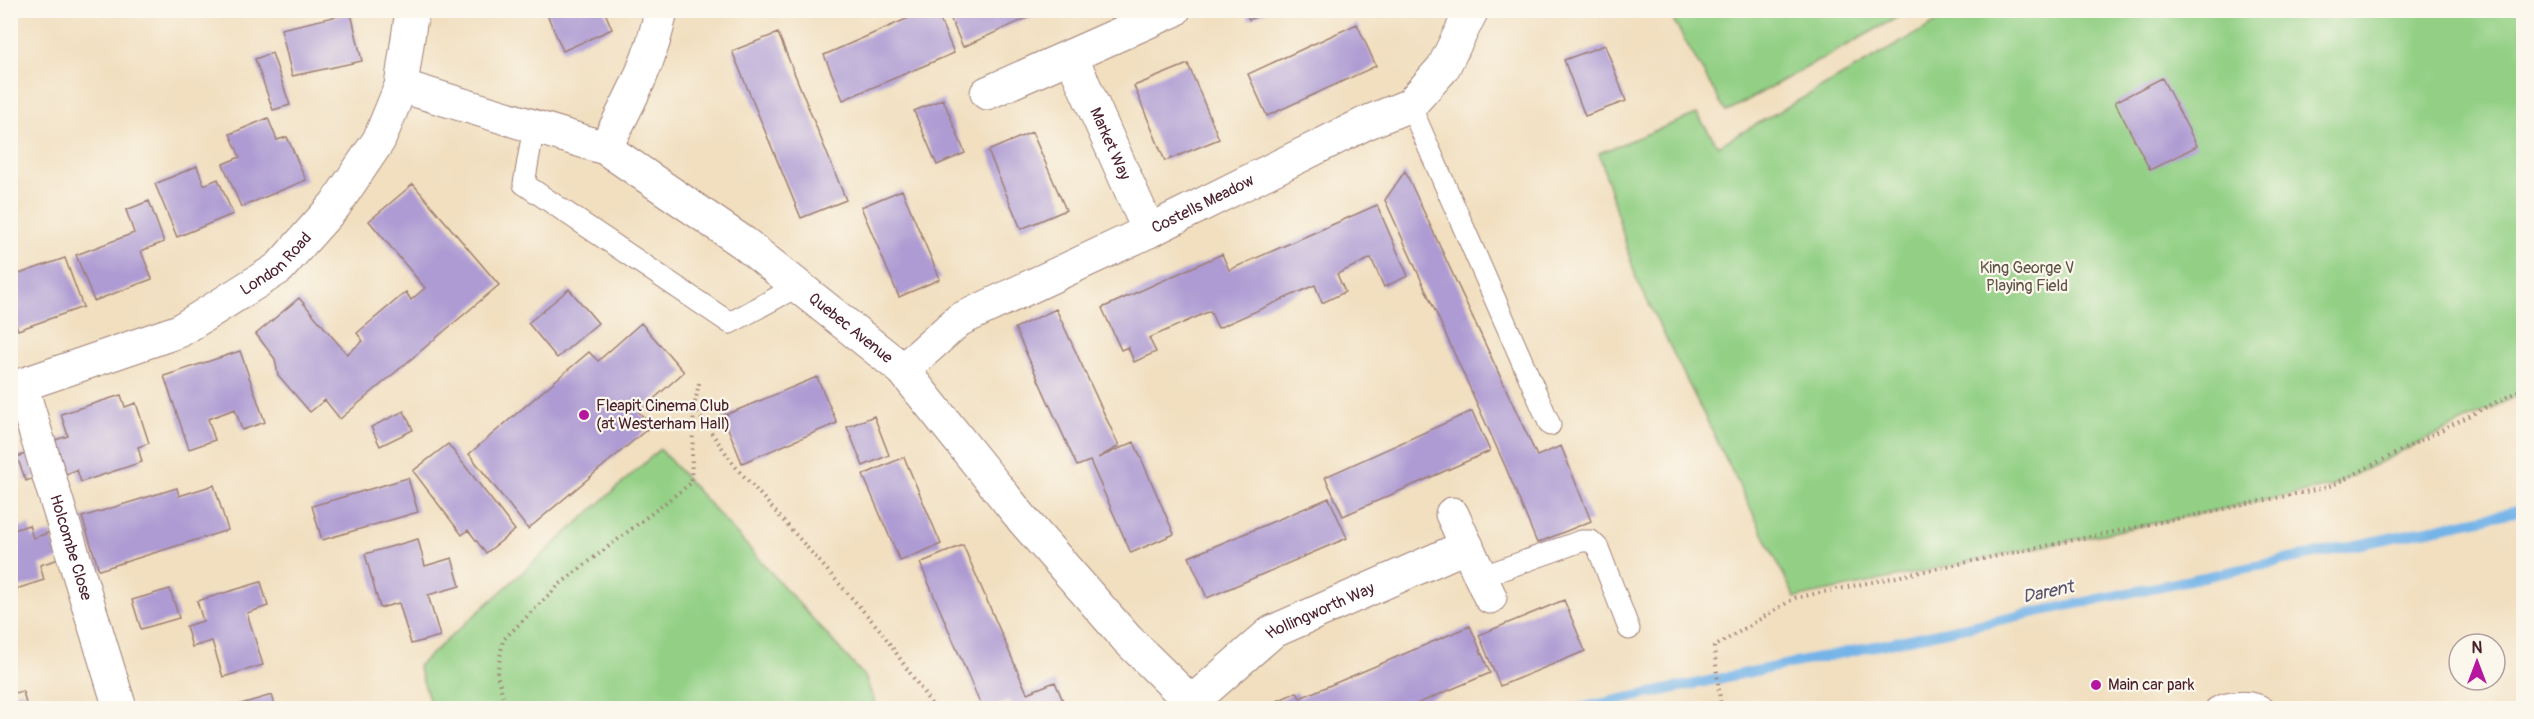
<svg xmlns="http://www.w3.org/2000/svg" width="2534" height="719" font-family="Pangolin,sans-serif">
<style>
.green{fill:#93d085;stroke:#6e7858;stroke-width:1.5}
.lines{fill:none;stroke-linecap:round;stroke-linejoin:round}
.stream{stroke:#75b4e8;stroke-width:10}
.building{fill:#ae9bd3}
.service-casing{stroke:#9e7f76;stroke-width:23}
.minor-casing{stroke:#9e7f76;stroke-width:35}
.tertiary-casing{stroke:#9e7f76;stroke-width:35}
.path{stroke:#9e7f76;stroke-width:4;stroke-dasharray:1.5 4.5;stroke-linecap:butt}
.service{stroke:#fff;stroke-width:21}
.minor{stroke:#fff;stroke-width:33}
.tertiary{stroke:#fff;stroke-width:33}
.poi-dot{fill:#b5179e;stroke:#fbf7ec;stroke-width:2}
.labels{text-anchor:middle;dominant-baseline:central;stroke-width:4.5;stroke-linejoin:round;paint-order:stroke}
.street-label{font-size:16px;fill:#4a1f2b;stroke:#fbf7ec}
.park-label{font-size:16px;fill:#605446;stroke:#fbf7ec}
.poi-label{font-size:16px;fill:#4a1f2b;stroke:#fbf7ec;text-anchor:start}
.water-label{font-size:18px;font-style:italic;fill:#59536d;stroke:#fbf7ec}
</style>
<rect width="100%" height="100%" fill="#fbf7ec"/>
<filter id="ink" filterUnits="userSpaceOnUse"><feTurbulence type="fractalNoise" baseFrequency=".0167" numOctaves="2"/><feDisplacementMap in="SourceGraphic" scale="12" xChannelSelector="R" yChannelSelector="G"/><feConvolveMatrix kernelMatrix="1 2 1 2 8 2 1 2 1" color-interpolation-filters="sRGB"/></filter>
<filter id="wash" filterUnits="userSpaceOnUse"><feTurbulence type="fractalNoise" baseFrequency=".008" numOctaves="4" result="noise"/><feDisplacementMap in="SourceGraphic" scale="24" xChannelSelector="R" yChannelSelector="G"/><feGaussianBlur stdDeviation="1.35" result="paint"/><feColorMatrix in="noise" values="0 0 0 0 0 0 0 0 0 0 0 0 0 0 0 0 0 1.4 0 .05"/><feComposite in="paint" operator="in"/></filter>
<g filter="url(#wash)">
<rect width="100%" height="100%" fill="#f1dfc0"/>
<path class="green" d="M 1668,11 L 1909,11 L 1726,112 Z
M 1956,11 L 2523,11 L 2523,393 L 2329,487 L 1795,598 L 1636,278 L 1599,153 L 1697,114 L 1718,146 Z
M 660,449 L 865,677 L 877,708 L 432,708 L 418,666 Z"/>
<g class="lines">
<path class="stream" d="M 1580,708 L 2514,512 L 2524,507"/>
</g>
<g id="blocks">
<path class="building" d="M 545,10 L 604,10 L 612,29 L 563,51 Z
M 927,10 L 936,10 L 954,53 L 843,100 L 824,55 Z
M 947,10 L 1045,10 L 963,47 Z
M 1245,10 L 1270,10 L 1249,20 Z
M 351,13 L 362,61 L 292,76 L 281,29 Z
M 1357,24 L 1376,66 L 1267,116 L 1248,74 Z
M 778,33 L 846,200 L 801,218 L 732,51 Z
M 1605,45 L 1626,101 L 1585,116 L 1564,60 Z
M 272,53 L 290,105 L 273,110 L 255,59 Z
M 1188,64 L 1219,139 L 1165,161 L 1134,86 Z
M 2162,78 L 2197,146 L 2150,170 L 2115,102 Z
M 943,99 L 965,153 L 937,165 L 914,111 Z
M 268,118 L 277,140 L 287,137 L 306,180 L 241,207 L 223,164 L 240,157 L 230,134 Z
M 1032,132 L 1066,210 L 1021,229 L 988,151 Z
M 197,166 L 204,185 L 218,179 L 233,214 L 177,237 L 155,184 Z
M 1405,171 L 1537,456 L 1561,446 L 1591,521 L 1537,543 L 1506,468 L 1385,200 Z
M 413,184 L 499,285 L 340,419 L 325,400 L 310,412 L 278,375 L 275,359 L 256,334 L 299,298 L 347,354 L 363,341 L 357,333 L 406,292 L 411,300 L 425,288 L 369,221 Z
M 902,190 L 940,279 L 899,297 L 861,207 Z
M 149,201 L 164,242 L 141,251 L 152,279 L 94,301 L 76,255 L 134,233 L 126,210 Z
M 1377,205 L 1408,276 L 1384,287 L 1371,258 L 1337,274 L 1345,292 L 1322,303 L 1315,285 L 1218,328 L 1210,311 L 1149,338 L 1156,352 L 1134,362 L 1128,347 L 1121,350 L 1102,308 L 1222,254 L 1229,270 Z
M 65,258 L 83,307 L 18,330 L 10,308 L 10,277 Z
M 569,289 L 598,323 L 557,358 L 528,323 Z
M 1056,309 L 1119,446 L 1098,458 L 1134,442 L 1174,534 L 1131,553 L 1090,461 L 1077,466 L 1015,328 Z
M 641,323 L 684,372 L 639,412 L 651,426 L 528,529 L 469,454 L 589,352 L 598,361 Z
M 240,351 L 265,422 L 242,430 L 235,409 L 208,419 L 215,440 L 189,449 L 164,376 Z
M 817,377 L 837,423 L 742,463 L 723,416 Z
M 121,395 L 125,407 L 136,403 L 149,443 L 138,447 L 142,462 L 81,482 L 77,470 L 66,474 L 55,440 L 68,436 L 61,414 Z
M 404,411 L 413,430 L 380,446 L 371,427 Z
M 1472,411 L 1490,451 L 1343,516 L 1325,477 Z
M 874,416 L 889,455 L 863,466 L 847,427 Z
M 448,444 L 515,530 L 486,553 L 468,530 L 462,535 L 413,471 Z
M 28,453 L 36,477 L 26,481 L 17,457 Z
M 904,457 L 941,544 L 900,561 L 863,475 Z
M 408,478 L 418,512 L 322,540 L 312,506 Z
M 214,485 L 228,530 L 99,570 L 82,517 L 177,488 L 179,496 Z
M 1329,498 L 1347,538 L 1207,598 L 1189,557 Z
M 29,525 L 33,538 L 51,532 L 59,559 L 40,565 L 44,580 L 10,591 L 10,531 Z
M 418,539 L 425,566 L 452,558 L 460,586 L 428,595 L 440,636 L 411,644 L 399,603 L 380,608 L 365,554 Z
M 963,545 L 1027,693 L 1055,682 L 1066,708 L 1013,708 L 1010,700 L 992,708 L 982,708 L 920,563 Z
M 261,582 L 268,606 L 247,613 L 263,665 L 223,677 L 212,641 L 192,647 L 186,626 L 203,621 L 197,601 Z
M 170,589 L 179,618 L 141,629 L 132,600 Z
M 1564,600 L 1585,651 L 1500,686 L 1479,635 Z
M 1470,626 L 1490,673 L 1407,708 L 1270,708 L 1268,705 L 1297,692 L 1300,698 Z
M 23,691 L 27,708 L 10,708 L 10,694 Z
M 272,695 L 276,708 L 227,708 Z"/>
</g>
</g>
<g filter="url(#ink)">
<use href="#blocks" fill-opacity="0" stroke="#9e7f76" stroke-width="1.5"/>
<g class="lines">
<defs>
<path id="service" d="M 1410,105 L 1550,425
M 534,126 L 524,184 L 730,323 L 798,286
M 1481,577 L 1581,541 L 1591,541 L 1598,548 L 1629,629
M 2216,708 C 2227,701 2253,700 2264,708"/>
<g id="minor">
<path id="s1" d="M 1071,56 L 1149,231"/>
<path id="s2" d="M 401,86 L 605,148 L 744,243 L 903,370 L 1024,521 L 1127,639 L 1197,708"/>
<path d="M 987,93 L 1174,10"/>
<path d="M 605,148 C 628,104 652,61 661,10"/>
<path id="s3" d="M 903,370 L 959,320 L 1149,231 L 1366,123 L 1410,105 L 1443,68 L 1472,10"/>
<path id="s4" d="M 21,385 L 120,708"/>
<path d="M 1452,514 L 1490,597"/>
<path id="s5" d="M 1192,702 L 1272,632 L 1467,546"/>
</g>
<g id="tertiary">
<path id="s6" d="M 10,389 L 179,331 L 279,268 L 335,205 L 379,140 L 401,86 L 412,10"/>
</g>
</defs>
<use href="#service" class="service-casing"/>
<use href="#minor" class="minor-casing"/>
<use href="#tertiary" class="tertiary-casing"/>
<path class="path" d="M 694,408 L 735,466 L 881,631 L 934,708
M 506,708 L 497,674 L 503,640 L 560,584 L 691,483 L 694,407 L 700,379
M 1721,708 L 1714,647 L 1795,598 L 2329,487 L 2524,388"/>
<use href="#service" class="service"/>
<use href="#minor" class="minor"/>
<use href="#tertiary" class="tertiary"/>
</g>
</g>
<g class="poi-dot">
<circle cx="584" cy="415" r="6"/>
<circle cx="2096" cy="685" r="6"/>
</g>
<g class="labels">
<g class="street-label">
<text stroke="none"><textPath href="#s1" startOffset="96">Market Way</textPath></text>
<text stroke="none"><textPath href="#s3" startOffset="345">Costells Meadow</textPath></text>
<text stroke="none"><textPath href="#s6" startOffset="297">London Road</textPath></text>
<text stroke="none"><textPath href="#s2" startOffset="518">Quebec Avenue</textPath></text>
<text stroke="none"><textPath href="#s4" startOffset="170">Holcombe Close</textPath></text>
<text stroke="none"><textPath href="#s5" startOffset="159">Hollingworth Way</textPath></text>
</g>
<g class="park-label">
<text x="2027" y="268">King George V<tspan x="2027" dy="18">Playing Field</tspan></text>
</g>
<g class="poi-label">
<text x="596" y="406">Fleapit Cinema Club<tspan x="596" dy="18">(at Westerham Hall)</tspan></text>
<text x="2108" y="685">Main car park</text>
</g>
<g class="water-label">
<text transform="translate(2048 592) rotate(-12)">Darent</text>
</g>
</g>
<rect width="2534" height="719" fill="none" stroke="#fbf7ec" stroke-width="36"/>
<g transform="translate(2477 662)"><circle r="28" fill="#fbf7ec" stroke="#b4a19f" stroke-width="1.5"/>
<path d="M0-4.5L10 22L0 15L-10 22Z" fill="#b5179e"/>
<text y="-9" font-size="16" font-weight="bold" text-anchor="middle" fill="#4a1f2b">N</text>
</g>
</svg>
